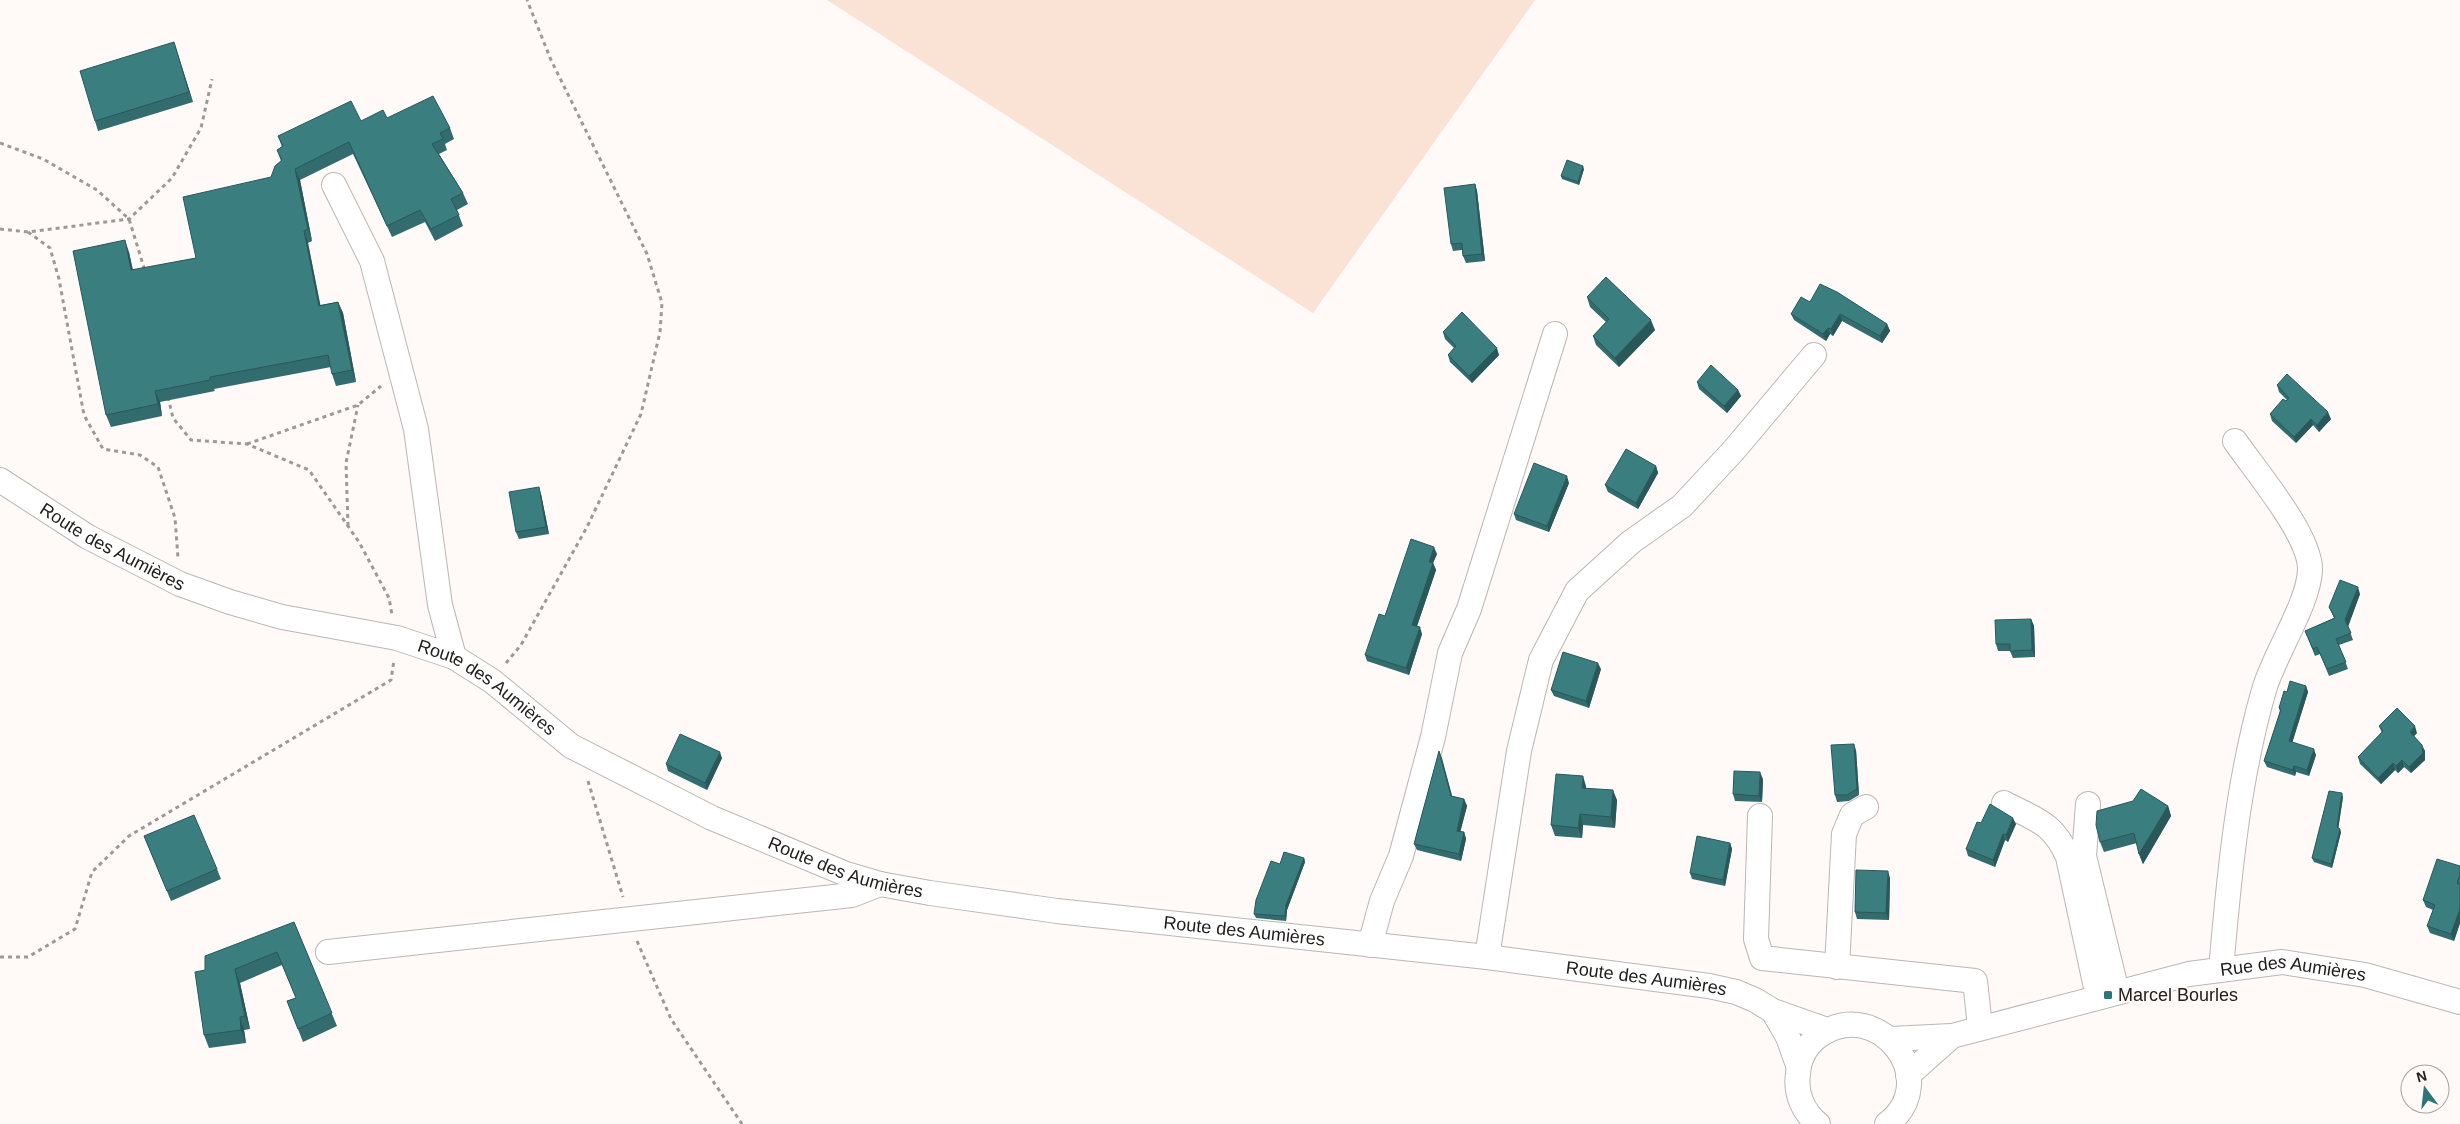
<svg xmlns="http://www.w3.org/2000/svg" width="2460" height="1124" font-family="Arial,sans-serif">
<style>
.green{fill:#fae2d5}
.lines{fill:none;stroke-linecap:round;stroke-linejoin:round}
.minor-casing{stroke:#bab6b3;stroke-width:26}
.path{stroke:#9d9997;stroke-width:3;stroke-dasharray:4 4;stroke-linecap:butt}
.minor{stroke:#fff;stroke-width:24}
.wall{fill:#336c6e}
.shaded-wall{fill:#29585a}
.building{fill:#3b7e80;stroke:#29585a}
.poi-dot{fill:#2c7678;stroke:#fff9f7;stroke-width:2}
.labels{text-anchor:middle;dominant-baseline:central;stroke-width:4;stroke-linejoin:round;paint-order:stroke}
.street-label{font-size:18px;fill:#22201f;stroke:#fff9f7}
.poi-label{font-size:18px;fill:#22201f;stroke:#fff9f7;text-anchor:start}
</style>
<rect width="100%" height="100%" fill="#fff9f7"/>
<path class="green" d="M 827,0 L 1535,0 L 1313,313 Z"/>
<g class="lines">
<defs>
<g id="minor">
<path d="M 334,185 L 372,261 L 416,429 L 440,605 L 454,657"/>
<path id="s1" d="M 0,480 L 88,537 L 180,584 L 230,602 L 282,617 L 397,638 L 454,657 L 492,681 L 571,746 L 712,818 L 846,874 L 880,884 L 930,893 L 1057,911 L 1487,957 L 1709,986 L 1736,992 L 1755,1000 L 1773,1011 L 1827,1030"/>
<path d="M 2004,803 C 2036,820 2053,822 2068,857 L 2098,997"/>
<path d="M 2088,804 L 2084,856 L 2117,992"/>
<path d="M 1760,816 L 1756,939 L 1762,958 L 1975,981 L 1980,1027"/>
<path d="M 1370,945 L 1382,901 L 1401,856 L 1433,737 L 1450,653 L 1469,609 L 1555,334"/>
<path d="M 328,952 L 852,895 L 880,884"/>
<path d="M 1487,957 L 1519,751 L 1541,660 L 1577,591 L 1631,542 L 1682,506 L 1734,450 L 1814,355"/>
<path d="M 1837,967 L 1844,834 L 1852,815 L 1866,807"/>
<path d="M 2221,970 C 2229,876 2238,780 2264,690 C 2274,655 2309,603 2310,570 C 2311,536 2255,470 2235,441"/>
<path d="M 1773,1011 L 1788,1037 L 1798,1065"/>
<path id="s2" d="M 1890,1039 L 1952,1036 L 2189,974 L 2282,962 L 2365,975 L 2460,1002"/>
<path d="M 1908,1075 L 1952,1036"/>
<path d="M 1818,1124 C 1803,1112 1795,1093 1798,1074 C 1799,1058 1807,1044 1820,1035 C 1879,995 1944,1081 1887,1124"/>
</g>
</defs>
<use href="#minor" class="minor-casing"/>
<path class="path" d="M 0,143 L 43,159 L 97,190 L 129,219 L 145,271
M 0,229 L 28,232 L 129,219 L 172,178 L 201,128 L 212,79
M 28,232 L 50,248 L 59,279 L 84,415 L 103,449 L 140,455 L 158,467 L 175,518 L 178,558
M 168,397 L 173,418 L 191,440 L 247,444 L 309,470 L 359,542 L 389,598 L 392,615
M 247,444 L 358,405 L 381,386
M 348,526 L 346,463 L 358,405
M 506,663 L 521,645 L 587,527 L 641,414 L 660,332 L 662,303 L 647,254 L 551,60 L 527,0
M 588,781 L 623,897
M 637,941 L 671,1019 L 742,1124
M 0,957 L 28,957 L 75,929 L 92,872 L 129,836 L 391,680 L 394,660"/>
<use href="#minor" class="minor"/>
</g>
<path class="wall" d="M 174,42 L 193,102 L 98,131 L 95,121 Z
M 387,118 L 450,128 L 454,139 L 445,144 L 447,150 L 439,154 L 463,193 L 468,204 L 457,210 L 463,226 L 435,241 L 425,222 L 392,237 L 353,154 L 300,180 L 312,241 L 308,243 L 320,305 L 338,302 L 343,313 L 356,382 L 336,386 L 332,374 L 331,367 L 214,389 L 215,391 L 160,402 L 162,416 L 111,427 L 106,415 L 129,252 L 133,270 L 196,258 L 271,177 L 281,161 L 277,150 L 282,147 L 278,136 L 361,121 Z
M 1584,169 L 1579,185 L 1562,179 L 1561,176 Z
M 1475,184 L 1477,191 L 1485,261 L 1466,263 L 1463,256 L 1462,250 L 1453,251 L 1451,244 Z
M 1587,297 L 1655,330 L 1619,367 L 1596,345 L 1593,336 L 1606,322 L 1590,307 Z
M 1810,302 L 1887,324 L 1890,331 L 1882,343 L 1842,321 L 1833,336 L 1830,334 L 1826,341 L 1794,320 L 1791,314 Z
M 1443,332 L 1499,355 L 1472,383 L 1450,362 L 1448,355 L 1454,348 L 1445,339 Z
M 1697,382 L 1738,390 L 1741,396 L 1727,413 L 1699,389 Z
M 2277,385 L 2331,419 L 2319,432 L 2313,425 L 2296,443 L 2272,421 L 2270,414 L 2287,400 L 2279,392 Z
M 1656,466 L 1658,473 L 1638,509 L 1608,492 L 1605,485 Z
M 1569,483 L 1549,532 L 1516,520 L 1514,514 Z
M 541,494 L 549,534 L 519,539 L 516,532 Z
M 1437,554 L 1433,563 L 1436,570 L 1417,626 L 1422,634 L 1409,675 L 1367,661 L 1365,655 L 1385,616 Z
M 2360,594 L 2348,626 L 2353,640 L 2339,645 L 2348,669 L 2329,676 L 2320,654 L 2315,656 L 2305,631 L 2334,618 L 2329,607 Z
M 2031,619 L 2034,626 L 2035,657 L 2013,658 L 2010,651 L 1998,651 L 1996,644 Z
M 1601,669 L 1589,708 L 1554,696 L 1551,690 Z
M 2306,686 L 2308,692 L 2292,742 L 2316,755 L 2309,776 L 2296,772 L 2295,776 L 2267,767 L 2264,761 L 2280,712 L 2279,708 L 2287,692 Z
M 2379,726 L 2417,733 L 2414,736 L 2425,751 L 2425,760 L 2411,773 L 2404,767 L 2398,773 L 2395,770 L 2381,784 L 2360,764 L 2358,757 L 2382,733 Z
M 1856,750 L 1859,795 L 1849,801 L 1837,802 L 1835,795 Z
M 1439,751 L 1452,796 L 1464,799 L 1467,806 L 1460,832 L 1464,832 L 1466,839 L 1461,861 L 1417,850 L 1414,844 Z
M 722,758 L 707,790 L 668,771 L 666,764 Z
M 1763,779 L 1762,802 L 1735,801 L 1733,794 Z
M 1586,786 L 1586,788 L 1617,800 L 1615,828 L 1583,825 L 1582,838 L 1555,836 L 1551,825 Z
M 2343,797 L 2338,828 L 2341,832 L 2332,868 L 2314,862 L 2312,858 Z
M 2168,806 L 2171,816 L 2143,864 L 2139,854 L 2137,843 L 2104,852 L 2100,842 Z
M 1981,823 L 2016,824 L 2008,842 L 2005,840 L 1995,867 L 1968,856 L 1966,849 Z
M 144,836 L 217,869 L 221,879 L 171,901 Z
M 1730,843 L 1732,849 L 1725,886 L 1692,879 L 1690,873 Z
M 1304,858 L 1305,862 L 1287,910 L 1286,921 L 1256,918 L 1254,914 L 1280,864 Z
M 2460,866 L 2460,923 L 2454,941 L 2430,933 L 2427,926 L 2433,910 L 2426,907 L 2423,900 Z
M 1890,878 L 1889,920 L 1857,919 L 1855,912 Z
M 294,922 L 337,1026 L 303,1042 L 287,1001 L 296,998 L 282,965 L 240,983 L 250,1029 L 244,1030 L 246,1043 L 209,1048 L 204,1035 L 205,970 Z"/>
<path class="shaded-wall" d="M 174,42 L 177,52 L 193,102 L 189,92 Z
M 1583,166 L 1584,169 L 1579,185 L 1578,182 Z
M 295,169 L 300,180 L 312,241 L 308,229 Z
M 1475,184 L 1477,191 L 1485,261 L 1482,254 Z
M 304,231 L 308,243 L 323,318 L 319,306 Z
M 125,240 L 129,252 L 135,282 L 131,270 Z
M 338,302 L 343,313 L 356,382 L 352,370 Z
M 1840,314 L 1842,321 L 1833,336 L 1831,329 Z
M 1651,320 L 1655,330 L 1619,367 L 1615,358 Z
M 1887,324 L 1890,331 L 1882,343 L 1880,336 Z
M 1828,328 L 1830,334 L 1826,341 L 1823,334 Z
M 1497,348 L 1499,355 L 1472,383 L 1469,376 Z
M 1738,390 L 1741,396 L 1727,413 L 1724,406 Z
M 155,391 L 160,402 L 162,416 L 158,404 Z
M 2328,412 L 2331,419 L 2319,432 L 2317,425 Z
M 2311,419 L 2313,425 L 2296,443 L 2294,437 Z
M 1656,466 L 1658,473 L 1638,509 L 1636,503 Z
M 1567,476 L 1569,483 L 1549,532 L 1547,526 Z
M 539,487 L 541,494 L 549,534 L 546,527 Z
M 1434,547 L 1437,554 L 1433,563 L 1436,570 L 1415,632 L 1412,625 L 1429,562 Z
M 2358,587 L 2360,594 L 2348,627 L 2345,620 Z
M 2031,619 L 2034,626 L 2035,657 L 2032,650 Z
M 1420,627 L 1422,634 L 1409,675 L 1406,668 Z
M 1598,663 L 1601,669 L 1589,708 L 1586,701 Z
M 2306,686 L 2308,692 L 2291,747 L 2289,741 Z
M 2415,726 L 2417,733 L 2412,738 L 2410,732 Z
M 1854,744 L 1856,750 L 1859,795 L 1857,789 Z
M 2422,745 L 2425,751 L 2425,760 L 2411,773 L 2409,767 Z
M 2314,749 L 2316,755 L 2309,776 L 2307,770 Z
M 1439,751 L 1442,758 L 1454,803 L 1451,796 Z
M 720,752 L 722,758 L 707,790 L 705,783 Z
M 2402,760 L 2404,767 L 2398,773 L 2396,766 Z
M 2393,763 L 2395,770 L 2381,784 L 2378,778 Z
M 2294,766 L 2296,772 L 2295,776 L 2293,770 Z
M 1760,772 L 1763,779 L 1762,802 L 1759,796 Z
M 1583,776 L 1586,786 L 1586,798 L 1582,788 Z
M 1613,790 L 1617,800 L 1615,828 L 1611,817 Z
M 2342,793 L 2343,797 L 2338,831 L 2337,827 Z
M 1464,799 L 1467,806 L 1459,837 L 1457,831 Z
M 2168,806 L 2171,816 L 2143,864 L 2139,854 Z
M 1580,814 L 1583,825 L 1582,838 L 1578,828 Z
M 2013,818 L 2016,824 L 2008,842 L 2006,835 Z
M 2340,829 L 2341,832 L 2332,868 L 2331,864 Z
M 1464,832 L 1466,839 L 1461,861 L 1459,854 Z
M 2003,834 L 2005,840 L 1995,867 L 1993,860 Z
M 1730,843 L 1732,849 L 1725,886 L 1723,880 Z
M 1304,858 L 1305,862 L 1287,910 L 1286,921 L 1285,916 L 1286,905 Z
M 1888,871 L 1890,878 L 1889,920 L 1886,913 Z
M 2460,909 L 2460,923 L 2454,941 L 2451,934 Z
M 235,969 L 240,983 L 250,1029 L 245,1016 Z
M 240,1017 L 244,1030 L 246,1043 L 241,1030 Z"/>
<path class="building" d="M 174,42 L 189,92 L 95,121 L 80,71 Z
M 433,96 L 450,128 L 440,133 L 443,139 L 432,144 L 463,193 L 451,199 L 459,215 L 431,229 L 420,210 L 387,226 L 349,142 L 295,169 L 308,229 L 304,231 L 319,306 L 338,302 L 352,370 L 332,374 L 328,355 L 210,377 L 210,380 L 155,391 L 158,404 L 106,415 L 73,251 L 125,240 L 131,270 L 196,258 L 183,197 L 271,177 L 275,166 L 282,160 L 277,150 L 283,146 L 278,136 L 351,101 L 361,121 L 383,110 L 387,118 Z
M 1567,160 L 1583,166 L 1578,182 L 1561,176 Z
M 1475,184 L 1482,254 L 1463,256 L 1462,243 L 1451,244 L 1444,188 Z
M 1606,277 L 1651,320 L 1615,358 L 1593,336 L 1609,319 L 1587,297 Z
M 1820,284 L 1837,292 L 1887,324 L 1880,336 L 1840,314 L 1831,329 L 1828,328 L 1823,334 L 1791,314 L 1801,297 L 1810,302 Z
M 1462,312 L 1497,348 L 1469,376 L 1448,355 L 1456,346 L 1443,332 Z
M 1711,365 L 1738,390 L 1724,406 L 1697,382 Z
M 2287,374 L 2328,412 L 2317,425 L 2311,419 L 2294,437 L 2270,414 L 2283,399 L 2286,401 L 2289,398 L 2277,385 Z
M 1626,449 L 1656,466 L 1636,503 L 1605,485 Z
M 1534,463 L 1567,476 L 1547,526 L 1514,514 Z
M 539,487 L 546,527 L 516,532 L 509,492 Z
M 1411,539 L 1434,547 L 1429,562 L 1433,563 L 1412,625 L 1420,627 L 1406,668 L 1365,655 L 1379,614 L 1385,616 Z
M 2340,580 L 2358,587 L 2345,620 L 2351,633 L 2336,639 L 2346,662 L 2327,669 L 2317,647 L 2313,649 L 2305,631 L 2335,618 L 2329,607 Z
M 2031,619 L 2032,650 L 2010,651 L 2010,644 L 1996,644 L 1995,620 Z
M 1563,652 L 1598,663 L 1586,701 L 1551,690 Z
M 2290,681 L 2306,686 L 2289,741 L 2314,749 L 2307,770 L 2294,766 L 2293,770 L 2264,761 L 2281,709 L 2279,708 L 2284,691 L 2287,692 Z
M 2397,708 L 2415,726 L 2410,732 L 2422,745 L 2423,753 L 2409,767 L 2402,760 L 2396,766 L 2393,763 L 2378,778 L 2358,757 L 2383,731 L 2379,726 Z
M 680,734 L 720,752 L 705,783 L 666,764 Z
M 1854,744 L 1857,789 L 1847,795 L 1835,795 L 1831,745 Z
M 1439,751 L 1451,796 L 1464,799 L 1457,831 L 1464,832 L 1459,854 L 1414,844 Z
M 1734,771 L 1760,772 L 1759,796 L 1733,794 Z
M 1556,774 L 1583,776 L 1582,788 L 1613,790 L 1611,817 L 1580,814 L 1578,828 L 1551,825 Z
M 2141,789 L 2168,806 L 2139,854 L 2134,833 L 2100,842 L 2096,825 L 2097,811 L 2133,801 Z
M 2329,791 L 2342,793 L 2337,827 L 2340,829 L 2331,864 L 2312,858 Z
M 1990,804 L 2013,818 L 2006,835 L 2003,834 L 1993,860 L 1966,849 L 1977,822 L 1981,823 Z
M 194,815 L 217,869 L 167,891 L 144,836 Z
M 1697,836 L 1730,843 L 1723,880 L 1690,873 Z
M 1284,852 L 1304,858 L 1286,905 L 1285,916 L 1254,914 L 1256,900 L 1271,861 L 1280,864 Z
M 2437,859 L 2460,866 L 2460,875 L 2457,883 L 2460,884 L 2460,909 L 2451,934 L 2427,926 L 2435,905 L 2423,900 Z
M 1856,870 L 1888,871 L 1886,913 L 1855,912 Z
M 294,922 L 332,1013 L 298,1029 L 287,1001 L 296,998 L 277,952 L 235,969 L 245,1016 L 240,1017 L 241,1030 L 204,1035 L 195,972 L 205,970 L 205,956 Z"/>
<rect class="poi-dot" x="2103" y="990" width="10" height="10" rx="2.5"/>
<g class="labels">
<g class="street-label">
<text stroke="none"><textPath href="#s1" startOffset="131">Route des Aumières</textPath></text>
<text stroke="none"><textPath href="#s1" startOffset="536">Route des Aumières</textPath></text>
<text stroke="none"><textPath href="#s1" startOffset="941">Route des Aumières</textPath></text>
<text stroke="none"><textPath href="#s1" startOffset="1346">Route des Aumières</textPath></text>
<text stroke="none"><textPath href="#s2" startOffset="412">Rue des Aumières</textPath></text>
<text stroke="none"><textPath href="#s1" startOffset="1751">Route des Aumières</textPath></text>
</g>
<g class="poi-label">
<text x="2118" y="995">Marcel Bourles</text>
</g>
</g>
<g transform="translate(2425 1089) rotate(345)"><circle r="24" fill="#fff9f7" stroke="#a7a2a1"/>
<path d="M0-4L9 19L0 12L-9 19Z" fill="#2c7678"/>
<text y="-8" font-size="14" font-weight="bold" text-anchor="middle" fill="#22201f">N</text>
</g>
</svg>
